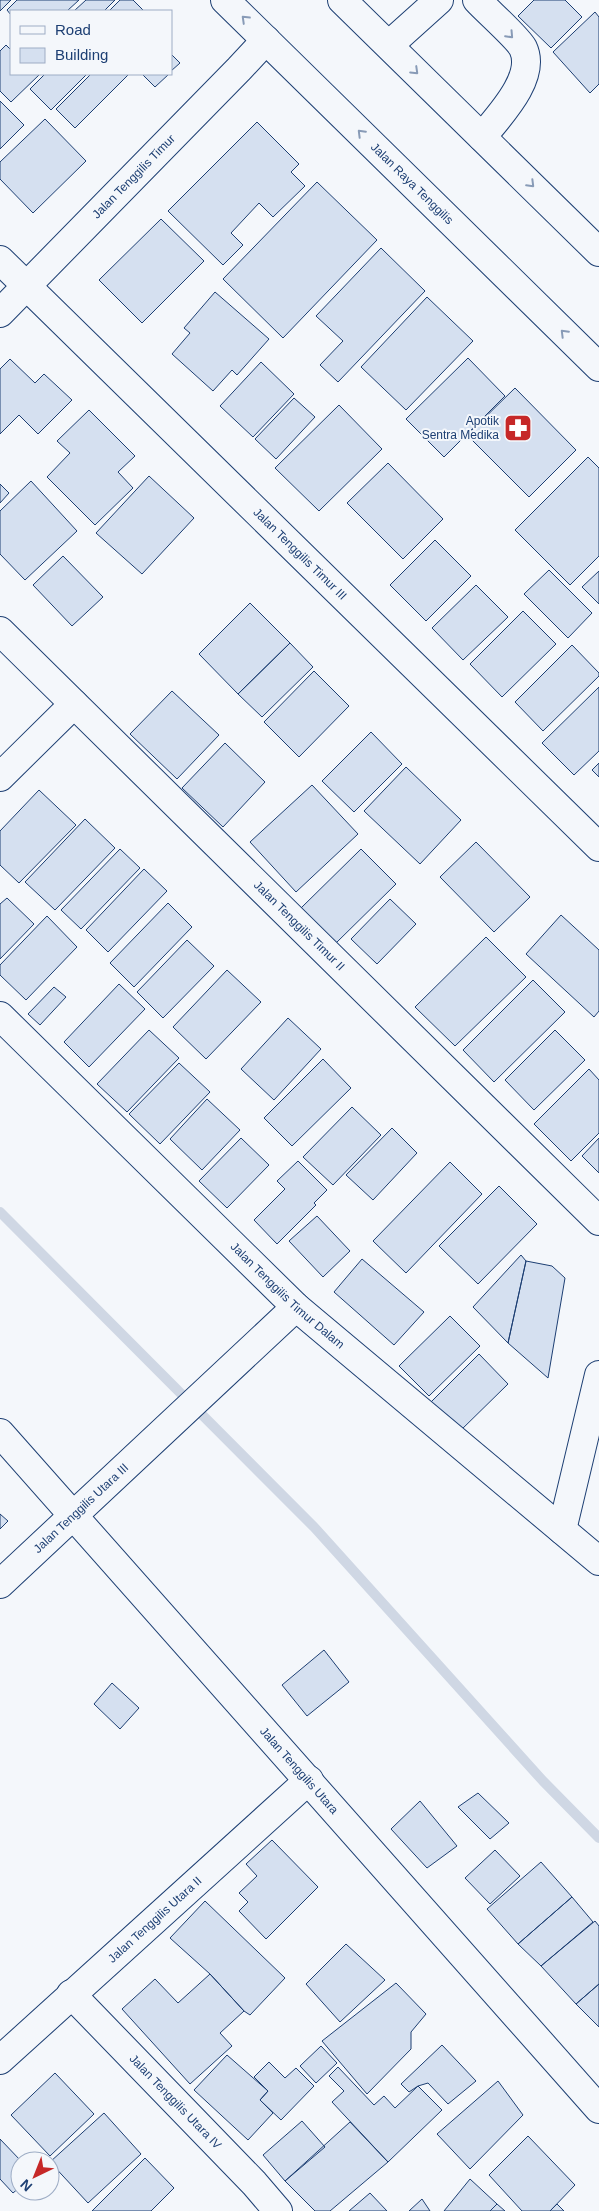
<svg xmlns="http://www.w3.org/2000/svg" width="599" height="2211" font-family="Arial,sans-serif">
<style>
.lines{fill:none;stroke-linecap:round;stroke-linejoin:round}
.stream{stroke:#cfd7e4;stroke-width:10}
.building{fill:#d5e0f0;stroke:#1d3f73}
.minor-casing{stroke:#1d3f73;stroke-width:30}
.major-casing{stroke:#1d3f73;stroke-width:30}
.minor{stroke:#f4f7fb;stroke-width:28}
.major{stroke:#f4f7fb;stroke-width:28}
.oneway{stroke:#889bb7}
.labels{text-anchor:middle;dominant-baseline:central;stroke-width:4;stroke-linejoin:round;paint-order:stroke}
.street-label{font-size:12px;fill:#1d3f73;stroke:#f4f7fb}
.poi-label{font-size:12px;fill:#1d3f73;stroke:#f4f7fb;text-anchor:end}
</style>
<rect width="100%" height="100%" fill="#f4f7fb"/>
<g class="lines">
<path class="stream" d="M 0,1212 L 314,1527 L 543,1781 L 599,1838"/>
</g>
<path class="building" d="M 0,0 L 11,0 L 0,11 Z
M 17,0 L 79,0 L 67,11 L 11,11 L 11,15 L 7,10 Z
M 86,0 L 115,0 L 104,11 L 74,11 Z
M 120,0 L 133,0 L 144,11 L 109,11 Z
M 534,0 L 565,0 L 582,17 L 551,48 L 518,16 Z
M 595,12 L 599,17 L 599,84 L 590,93 L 553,52 Z
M 6,45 L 11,50 L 11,74 L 40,74 L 11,102 L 0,91 L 0,51 Z
M 171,54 L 180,63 L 171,71 Z
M 45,74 L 87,74 L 51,110 L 30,89 Z
M 91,74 L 129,74 L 75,128 L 56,109 Z
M 142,74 L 169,74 L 155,87 Z
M 0,101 L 24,125 L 0,149 Z
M 45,119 L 86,161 L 33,213 L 0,179 L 0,162 Z
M 257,122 L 299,164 L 291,172 L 305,186 L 273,217 L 259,203 L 231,233 L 243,245 L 223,265 L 168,211 Z
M 317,182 L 377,240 L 283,338 L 223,279 Z
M 161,219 L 204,261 L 142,323 L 99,280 Z
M 381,248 L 425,291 L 338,382 L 320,365 L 343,341 L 316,316 Z
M 215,292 L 269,339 L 237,375 L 232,370 L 213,391 L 172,354 L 190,333 L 184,328 Z
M 427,297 L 473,341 L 406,410 L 361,367 Z
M 468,358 L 505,396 L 444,457 L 406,419 Z
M 10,359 L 35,383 L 44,374 L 72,400 L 38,434 L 19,415 L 0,434 L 0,369 Z
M 261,362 L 294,394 L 253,437 L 220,406 Z
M 515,388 L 576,450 L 529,497 L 467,435 Z
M 294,398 L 315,417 L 276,459 L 255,439 Z
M 339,405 L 382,449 L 319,511 L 275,468 Z
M 89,410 L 135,456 L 118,472 L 133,488 L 95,525 L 47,477 L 70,453 L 57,441 Z
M 588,457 L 599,468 L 599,556 L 570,585 L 515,530 Z
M 388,463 L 443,519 L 403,559 L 347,503 Z
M 149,476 L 194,518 L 142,574 L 96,533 Z
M 31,481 L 77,531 L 25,580 L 0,554 L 0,511 Z
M 0,484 L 9,493 L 0,503 Z
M 435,540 L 471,576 L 426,621 L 390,585 Z
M 63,556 L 103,597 L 72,626 L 33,585 Z
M 549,570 L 592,613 L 568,638 L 524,594 Z
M 599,571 L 599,604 L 582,587 Z
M 476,585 L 508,617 L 463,660 L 432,628 Z
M 250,603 L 290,643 L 238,694 L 199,654 Z
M 523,611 L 556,644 L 502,697 L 470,664 Z
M 290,643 L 313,667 L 262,717 L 238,694 Z
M 572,645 L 599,673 L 599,676 L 543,731 L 515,702 Z
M 314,671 L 349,706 L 299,757 L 264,722 Z
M 599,687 L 599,751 L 574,775 L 542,743 Z
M 172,691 L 219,735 L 177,779 L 130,734 Z
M 371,732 L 402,764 L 354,812 L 322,781 Z
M 225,743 L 265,782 L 223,827 L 182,788 Z
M 599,763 L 599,777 L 592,770 Z
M 406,767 L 461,820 L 420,864 L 364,811 Z
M 312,785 L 358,834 L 296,892 L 250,842 Z
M 39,790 L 76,825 L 19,883 L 0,865 L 0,831 Z
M 85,819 L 115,848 L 55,910 L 25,882 Z
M 476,842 L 530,897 L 494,932 L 440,877 Z
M 120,849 L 140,868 L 81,929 L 61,910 Z
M 361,849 L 396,884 L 335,944 L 300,909 Z
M 144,869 L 167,891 L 108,952 L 86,930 Z
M 7,898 L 34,924 L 0,959 L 0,904 Z
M 390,899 L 416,924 L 377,964 L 351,939 Z
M 168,903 L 192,927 L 134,987 L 110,963 Z
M 561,915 L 599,950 L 599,1011 L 594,1017 L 526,954 Z
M 47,916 L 77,947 L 26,1000 L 0,975 L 0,965 Z
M 486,937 L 526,977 L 455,1046 L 415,1007 Z
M 187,940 L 214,966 L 163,1018 L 137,992 Z
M 227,970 L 261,1002 L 206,1059 L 173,1027 Z
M 533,980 L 565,1012 L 494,1082 L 463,1050 Z
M 119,984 L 145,1009 L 89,1067 L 64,1042 Z
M 54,987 L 66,997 L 40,1025 L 28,1014 Z
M 288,1018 L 321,1049 L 274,1100 L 241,1069 Z
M 149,1030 L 179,1058 L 127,1112 L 97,1084 Z
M 555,1030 L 585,1060 L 534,1110 L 505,1080 Z
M 323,1059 L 351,1088 L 292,1146 L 264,1118 Z
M 179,1063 L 210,1092 L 160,1144 L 129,1114 Z
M 589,1069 L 599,1080 L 599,1133 L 571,1161 L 534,1124 Z
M 207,1099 L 240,1130 L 202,1170 L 170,1139 Z
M 352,1107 L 381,1135 L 333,1185 L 303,1157 Z
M 392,1128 L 417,1153 L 373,1200 L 346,1175 Z
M 241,1138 L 269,1165 L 227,1208 L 199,1181 Z
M 599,1138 L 599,1173 L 582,1156 Z
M 298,1161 L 327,1190 L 314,1203 L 316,1205 L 277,1244 L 254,1220 L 285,1189 L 277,1181 Z
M 450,1162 L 482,1194 L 406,1273 L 373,1241 Z
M 499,1186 L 537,1224 L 478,1284 L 439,1246 Z
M 317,1216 L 350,1251 L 323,1277 L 289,1241 Z
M 521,1255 L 526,1261 L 508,1343 L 473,1307 Z
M 362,1259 L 424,1312 L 394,1345 L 334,1292 Z
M 526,1261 L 552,1266 L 565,1278 L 548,1378 L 508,1343 Z
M 450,1316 L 480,1346 L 429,1396 L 399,1366 Z
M 479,1354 L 508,1384 L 458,1433 L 429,1404 Z
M 0,1514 L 8,1521 L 0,1529 Z
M 324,1650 L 349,1682 L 307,1716 L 282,1685 Z
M 112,1683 L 139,1708 L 120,1729 L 94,1704 Z
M 478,1793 L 509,1823 L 490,1839 L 458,1807 Z
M 420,1801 L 457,1846 L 427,1868 L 391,1829 Z
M 272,1840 L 318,1887 L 266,1939 L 239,1911 L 248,1902 L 239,1893 L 257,1876 L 246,1864 Z
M 495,1850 L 520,1876 L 490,1904 L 465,1878 Z
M 541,1862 L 572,1897 L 518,1944 L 487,1909 Z
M 572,1897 L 593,1922 L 541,1966 L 518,1944 Z
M 205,1901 L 285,1978 L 250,2015 L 244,2011 L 210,1974 L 170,1938 Z
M 595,1921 L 599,1926 L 599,1984 L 576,2004 L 541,1966 Z
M 346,1944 L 385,1980 L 340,2022 L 306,1984 Z
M 210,1974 L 244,2011 L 220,2033 L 232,2046 L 190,2084 L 122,2009 L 155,1979 L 178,2003 Z
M 396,1983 L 426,2014 L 411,2032 L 411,2049 L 367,2094 L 322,2041 Z
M 599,1984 L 599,2027 L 576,2004 Z
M 442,2045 L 476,2081 L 448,2104 L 428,2083 L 418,2086 L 409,2092 L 401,2084 Z
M 321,2046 L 337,2063 L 316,2083 L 300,2066 Z
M 227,2055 L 268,2091 L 260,2100 L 273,2113 L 248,2140 L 194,2090 Z
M 269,2062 L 285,2078 L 296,2068 L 314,2086 L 281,2120 L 260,2100 L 268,2091 L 254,2077 Z
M 338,2067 L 374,2105 L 384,2096 L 395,2108 L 418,2086 L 442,2110 L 388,2162 L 332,2102 L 344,2091 L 329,2076 Z
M 55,2073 L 94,2114 L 50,2156 L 11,2115 Z
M 498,2081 L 523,2115 L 470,2169 L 437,2134 Z
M 104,2113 L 141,2154 L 88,2203 L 50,2162 Z
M 302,2121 L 325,2147 L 285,2181 L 263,2155 Z
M 350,2122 L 388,2162 L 330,2211 L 315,2211 L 285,2181 Z
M 528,2136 L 575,2185 L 550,2211 L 522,2211 L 489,2175 Z
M 0,2139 L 21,2161 L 20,2187 L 13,2193 L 0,2179 Z
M 145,2158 L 174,2188 L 151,2211 L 92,2211 Z
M 470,2179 L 497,2204 L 490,2211 L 444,2211 Z
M 370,2193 L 387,2211 L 349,2211 Z
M 422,2199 L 430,2211 L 409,2211 Z
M 497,2204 L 505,2211 L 490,2211 Z
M 557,2204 L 564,2211 L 550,2211 Z"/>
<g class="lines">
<defs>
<g id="minor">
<path d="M 477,0 C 486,10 518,38 523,48 C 537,77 499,116 482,137"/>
<path d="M 389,45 L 439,0"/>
<path id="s1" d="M 0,260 L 599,847"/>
<path id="s2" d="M 0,313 L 239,69 L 266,40"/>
<path id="s3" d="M 0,631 L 599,1221"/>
<path d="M 0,777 L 74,704"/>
<path id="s4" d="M 0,1016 L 296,1307 L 599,1561"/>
<path id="s5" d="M 0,1433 L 599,2109"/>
<path d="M 562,1530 L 599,1375"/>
<path id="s6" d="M 0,1584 L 296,1307"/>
<path id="s7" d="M 71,1994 L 254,2183 L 278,2211"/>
<path id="s8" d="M 0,2060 L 309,1780"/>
</g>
<g id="major">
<path id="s9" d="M 225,0 L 599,367"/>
<path d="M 342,0 L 599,252"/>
</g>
</defs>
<use href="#minor" class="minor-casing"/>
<use href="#major" class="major-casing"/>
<use href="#minor" class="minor"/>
<use href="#major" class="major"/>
</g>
<defs><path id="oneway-chevron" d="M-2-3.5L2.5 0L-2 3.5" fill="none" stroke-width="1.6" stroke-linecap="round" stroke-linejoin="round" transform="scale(1.25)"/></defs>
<g class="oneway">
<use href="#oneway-chevron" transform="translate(245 19) rotate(-136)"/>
<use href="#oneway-chevron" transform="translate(510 35) rotate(47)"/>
<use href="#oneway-chevron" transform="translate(415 71) rotate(44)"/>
<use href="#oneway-chevron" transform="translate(361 133) rotate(-135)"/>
<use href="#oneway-chevron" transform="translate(531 184) rotate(45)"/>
<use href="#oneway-chevron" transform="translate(564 333) rotate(-135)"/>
</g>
<defs>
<symbol id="pharmacy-square" viewBox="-11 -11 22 22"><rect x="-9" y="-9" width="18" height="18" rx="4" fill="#c62828" stroke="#f4f7fb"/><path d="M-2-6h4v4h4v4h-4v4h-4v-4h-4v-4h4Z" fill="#fff"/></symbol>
</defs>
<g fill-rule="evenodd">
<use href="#pharmacy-square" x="502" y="412" width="32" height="32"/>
</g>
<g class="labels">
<g class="street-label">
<text stroke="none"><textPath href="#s2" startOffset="191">Jalan Tenggilis Timur</textPath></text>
<text stroke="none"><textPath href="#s9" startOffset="262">Jalan Raya Tenggilis</textPath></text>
<text stroke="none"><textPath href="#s1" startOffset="420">Jalan Tenggilis Timur III</textPath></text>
<text stroke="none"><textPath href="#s3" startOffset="420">Jalan Tenggilis Timur II</textPath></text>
<text stroke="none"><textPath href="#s4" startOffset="401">Jalan Tenggilis Timur Dalam</textPath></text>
<text stroke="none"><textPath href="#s6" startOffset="111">Jalan Tenggilis Utara III</textPath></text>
<text stroke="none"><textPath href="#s5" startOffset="451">Jalan Tenggilis Utara</textPath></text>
<text stroke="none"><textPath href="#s8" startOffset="209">Jalan Tenggilis Utara II</textPath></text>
<text stroke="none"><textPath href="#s7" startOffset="150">Jalan Tenggilis Utara IV</textPath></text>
</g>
<g class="poi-label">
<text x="499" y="421">Apotik<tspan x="499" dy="14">Sentra Medika</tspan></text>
</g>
</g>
<rect x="10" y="10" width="162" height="65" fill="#f4f7fb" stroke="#9eadc5"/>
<rect x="20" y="26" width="25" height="8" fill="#f4f7fb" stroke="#9eadc5"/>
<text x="55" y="35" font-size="15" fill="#1d3f73">Road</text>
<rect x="20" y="48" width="25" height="15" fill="#d5e0f0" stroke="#9eadc5"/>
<text x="55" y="60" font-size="15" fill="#1d3f73">Building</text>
<g transform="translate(35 2176) rotate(223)"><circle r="24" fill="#f4f7fb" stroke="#9eadc5"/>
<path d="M0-4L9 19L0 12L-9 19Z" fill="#c62828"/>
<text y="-8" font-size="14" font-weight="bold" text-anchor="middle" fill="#1d3f73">N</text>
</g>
</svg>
